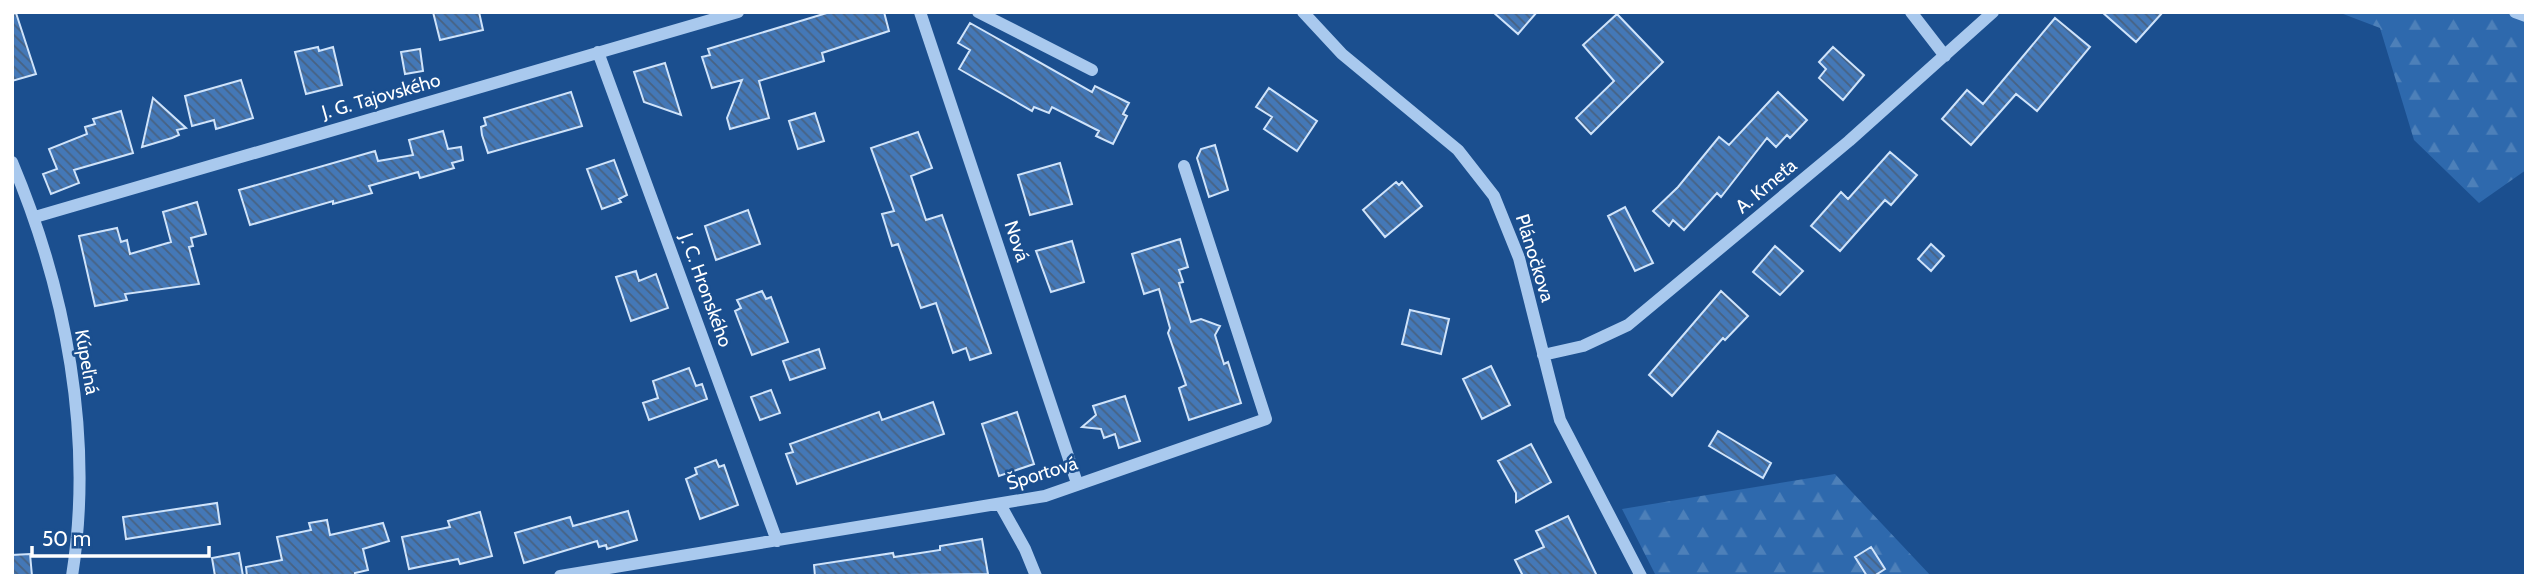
<svg xmlns="http://www.w3.org/2000/svg" width="2538" height="588" font-family="Cabin,sans-serif">
<style>
.forest{fill:url(#forest-firs)}
.building{fill:url(#building-back-hatch);stroke:#cfe3fa;stroke-width:2}
.lines{fill:none;stroke-linecap:round;stroke-linejoin:round}
.minor{stroke:#a9c9ee;stroke-width:12}
.labels{text-anchor:middle;dominant-baseline:central;stroke-width:5;stroke-linejoin:round;paint-order:stroke}
.street-label{font-size:19px;fill:#fff;stroke:#1b4f8f}
</style>
<defs>
<pattern id="forest-firs" width="22" height="20" patternUnits="userSpaceOnUse" patternTransform="scale(1.75)"><rect width="22" height="20" fill="#2e69ad"/><path d="M5 1l3.5 6h-7zM16 11l3.5 6h-7z" fill="#4d80b9"/></pattern>
<pattern id="building-back-hatch" width="6" height="6" patternUnits="userSpaceOnUse" patternTransform="scale(1.75)"><rect width="6" height="6" fill="#4478b7"/><path d="M-1 5l2 2M0 0l6 6M5-1l2 2" fill="none" stroke="#486282"/></pattern>
</defs>
<rect width="100%" height="100%" fill="#1b4f8f"/>
<path class="forest" d="M 2338,12 L 2526,12 L 2526,170 L 2479,203 L 2414,140 L 2380,28 Z
M 1835,474 L 1931,576 L 1656,576 L 1622,509 Z"/>
<path class="building" d="M 433,12 L 479,12 L 483,30 L 440,40 Z
M 830,12 L 884,12 L 889,31 L 822,53 L 824,61 L 759,81 L 769,118 L 730,129 L 727,118 L 742,80 L 712,88 L 702,57 L 710,55 L 708,49 Z
M 1493,12 L 1537,12 L 1518,34 Z
M 2102,12 L 2163,12 L 2136,42 Z
M 16,13 L 36,74 L 12,81 L 12,14 Z
M 1617,14 L 1663,62 L 1591,134 L 1576,118 L 1614,81 L 1583,45 Z
M 2055,18 L 2090,47 L 2037,111 L 2016,94 L 1971,145 L 1942,119 L 1967,90 L 1983,104 Z
M 970,23 L 1092,92 L 1095,86 L 1129,103 L 1123,114 L 1127,116 L 1113,144 L 1096,136 L 1099,131 L 1052,107 L 1049,113 L 1034,107 L 1032,111 L 959,69 L 970,50 L 958,43 Z
M 318,47 L 319,51 L 333,47 L 342,85 L 306,94 L 295,52 Z
M 1833,47 L 1864,75 L 1843,100 L 1819,78 L 1826,69 L 1819,62 Z
M 420,49 L 423,71 L 405,74 L 401,52 Z
M 665,63 L 681,115 L 644,102 L 634,72 Z
M 241,80 L 253,118 L 216,129 L 214,120 L 192,126 L 185,96 Z
M 1269,88 L 1317,121 L 1297,151 L 1264,129 L 1272,117 L 1256,107 Z
M 571,92 L 582,126 L 488,153 L 482,135 L 481,127 L 486,125 L 484,118 Z
M 1778,92 L 1807,120 L 1790,138 L 1787,135 L 1776,147 L 1767,138 L 1721,197 L 1717,193 L 1684,230 L 1673,220 L 1669,226 L 1653,211 L 1678,187 L 1719,137 L 1729,145 Z
M 153,98 L 186,128 L 177,130 L 179,135 L 172,138 L 142,147 Z
M 121,111 L 133,153 L 74,170 L 79,183 L 51,194 L 43,174 L 57,169 L 49,149 L 87,134 L 85,127 L 95,124 L 93,119 Z
M 815,113 L 824,141 L 798,149 L 789,121 Z
M 443,131 L 448,149 L 461,147 L 463,160 L 452,163 L 454,168 L 420,178 L 418,172 L 369,186 L 372,193 L 333,204 L 333,201 L 250,225 L 239,190 L 375,151 L 378,161 L 413,155 L 409,140 Z
M 918,132 L 932,168 L 911,176 L 926,220 L 942,215 L 991,353 L 970,360 L 966,348 L 953,353 L 936,303 L 921,308 L 898,244 L 892,246 L 882,214 L 894,211 L 871,148 Z
M 1215,145 L 1228,190 L 1209,197 L 1197,158 L 1201,149 Z
M 1890,152 L 1917,175 L 1891,205 L 1885,200 L 1840,251 L 1811,226 L 1841,192 L 1848,199 Z
M 614,160 L 627,195 L 619,199 L 621,202 L 602,209 L 587,169 Z
M 1060,163 L 1072,204 L 1030,215 L 1018,175 Z
M 1396,182 L 1399,185 L 1402,182 L 1422,206 L 1385,237 L 1363,210 Z
M 197,202 L 206,234 L 191,238 L 193,246 L 189,247 L 199,284 L 125,294 L 127,300 L 95,306 L 79,236 L 117,228 L 121,242 L 127,240 L 130,254 L 171,242 L 163,212 Z
M 1625,207 L 1653,263 L 1635,271 L 1608,216 Z
M 748,210 L 760,244 L 716,260 L 705,226 Z
M 1180,239 L 1188,267 L 1179,270 L 1183,282 L 1179,283 L 1191,322 L 1201,319 L 1220,326 L 1215,335 L 1224,364 L 1228,362 L 1241,403 L 1189,420 L 1179,388 L 1186,385 L 1168,333 L 1170,328 L 1159,289 L 1144,294 L 1132,254 Z
M 1072,241 L 1084,282 L 1051,292 L 1036,251 Z
M 1931,244 L 1944,256 L 1931,271 L 1918,259 Z
M 1775,246 L 1803,271 L 1780,295 L 1753,272 Z
M 636,271 L 639,281 L 656,274 L 668,308 L 631,321 L 616,277 Z
M 762,291 L 766,299 L 771,297 L 788,342 L 752,355 L 735,311 L 741,308 L 737,300 Z
M 1721,291 L 1748,316 L 1725,340 L 1723,338 L 1672,396 L 1649,375 Z
M 1410,310 L 1449,319 L 1441,354 L 1402,344 Z
M 819,349 L 825,368 L 790,380 L 783,361 Z
M 1491,366 L 1510,405 L 1482,419 L 1463,379 Z
M 689,368 L 696,386 L 702,384 L 707,399 L 649,420 L 643,403 L 658,398 L 653,381 Z
M 771,390 L 780,413 L 760,420 L 751,397 Z
M 1125,396 L 1140,441 L 1119,448 L 1115,434 L 1104,438 L 1101,429 L 1082,427 L 1096,415 L 1093,406 Z
M 933,402 L 944,434 L 797,484 L 786,454 L 793,452 L 790,444 L 879,412 L 882,420 Z
M 1017,412 L 1034,464 L 999,476 L 982,424 Z
M 1718,431 L 1771,463 L 1763,478 L 1709,446 Z
M 1531,444 L 1551,482 L 1516,502 L 1516,493 L 1498,461 Z
M 716,460 L 719,467 L 724,465 L 738,505 L 700,519 L 686,479 L 697,474 L 695,468 Z
M 217,503 L 220,524 L 126,539 L 123,517 Z
M 628,511 L 637,540 L 607,549 L 606,545 L 599,547 L 597,541 L 524,563 L 515,533 L 570,517 L 573,526 Z
M 480,512 L 492,556 L 460,564 L 458,559 L 409,569 L 402,537 L 450,527 L 448,521 Z
M 1568,516 L 1597,576 L 1523,576 L 1515,560 L 1544,547 L 1536,531 Z
M 327,520 L 330,535 L 383,523 L 389,541 L 363,549 L 368,570 L 355,573 L 355,576 L 247,576 L 246,567 L 282,560 L 277,537 L 311,530 L 309,523 Z
M 982,539 L 988,574 L 815,576 L 814,565 L 893,553 L 894,557 L 940,550 L 940,546 Z
M 1871,547 L 1885,569 L 1874,576 L 1867,576 L 1855,557 Z
M 239,553 L 243,576 L 215,576 L 212,558 Z
M 30,554 L 32,576 L 12,576 L 12,555 Z"/>
<g class="lines">
<path class="minor" d="M 920,12 L 1077,483
M 978,12 L 1092,70
M 1303,12 L 1342,54 L 1458,150 L 1494,196 L 1519,258 L 1560,420 L 1641,576
M 1911,12 L 1945,56
M 2515,12 L 2526,16
M 598,52 L 777,541
M 12,162 C 66,290 94,437 72,576
M 35,217 L 738,12
M 1543,355 L 1583,346 L 1628,325 L 1849,141 L 1993,12
M 1001,506 L 1025,549 L 1036,576
M 560,576 L 1045,496 L 1266,419 L 1184,166"/>
</g>
<g class="labels">
<g class="street-label">
<text transform="translate(381 96) rotate(-16)">J. G. Tajovského</text>
<text transform="translate(1766 186) rotate(-40)">A. Kmeťa</text>
<text transform="translate(1017 241) rotate(72)">Nová</text>
<text transform="translate(1535 258) rotate(73)">Plánočkova</text>
<text transform="translate(706 290) rotate(70)">J. C. Hronského</text>
<text transform="translate(87 362) rotate(80)">Kúpeľná</text>
<text transform="translate(1042 473) rotate(-17)">Športová</text>
</g>
</g>
<rect width="2538" height="588" fill="none" stroke="#ffffff" stroke-width="28"/>
<path d="M32 546v10h177v-10" fill="none" stroke="#ffffff" stroke-width="3.5"/>
<text x="42" y="546" font-size="21" fill="#ffffff" stroke="#1b4f8f" stroke-width="5" paint-order="stroke">50 m</text>
</svg>
